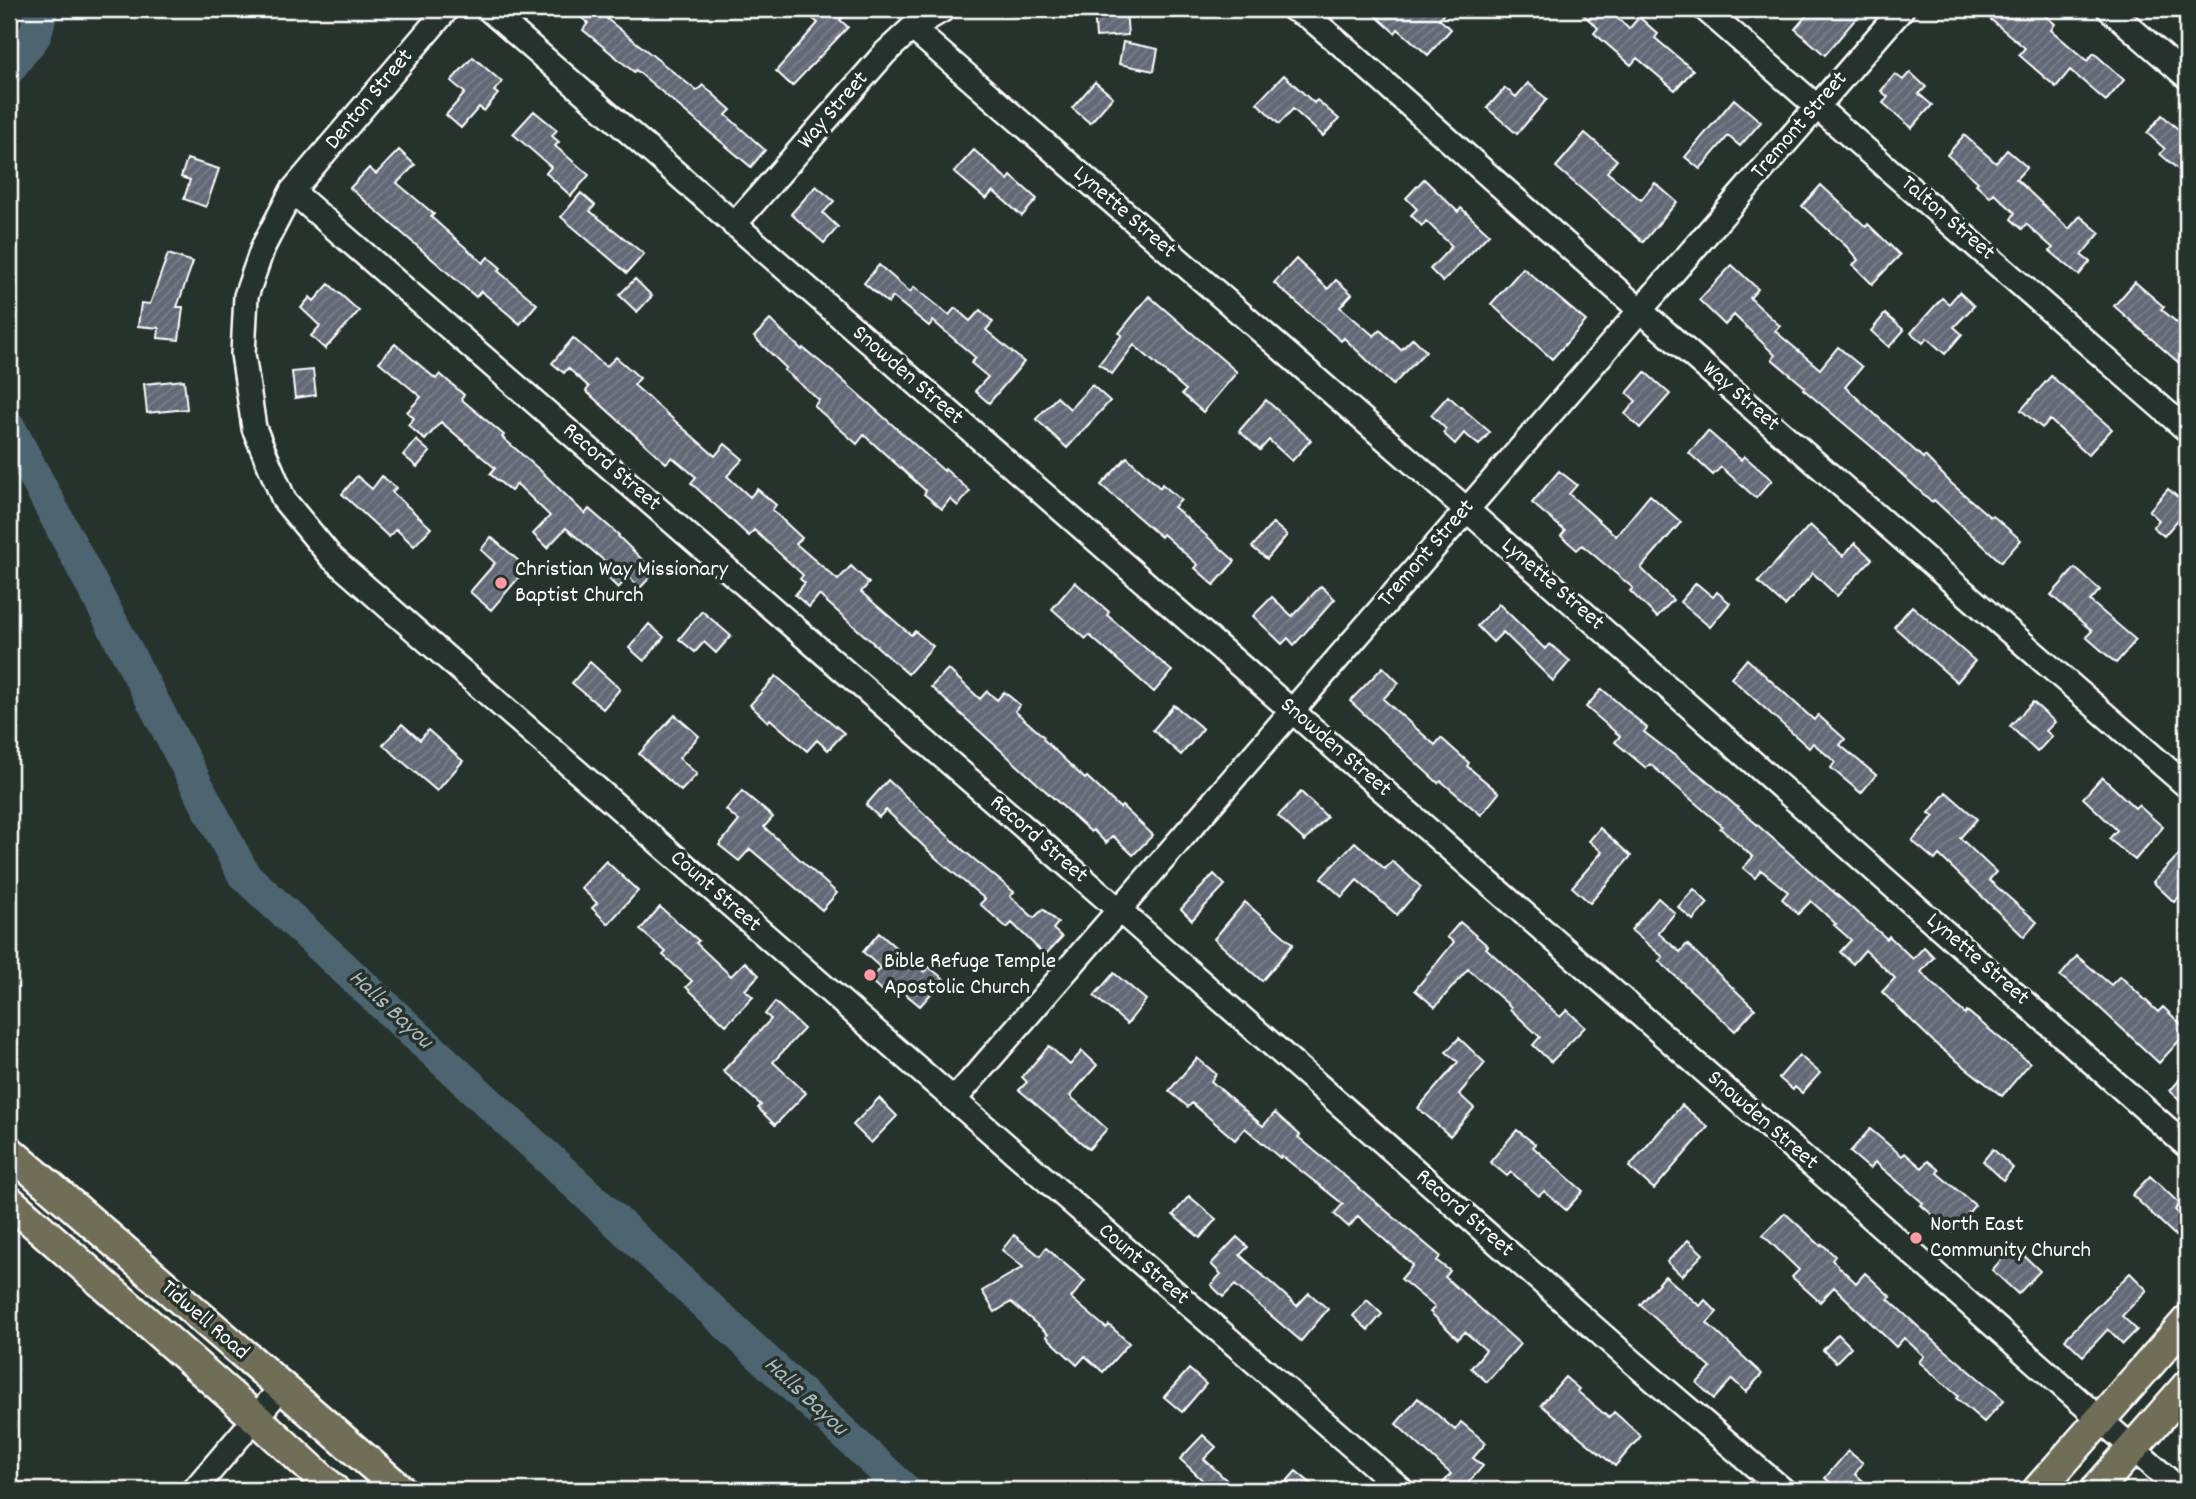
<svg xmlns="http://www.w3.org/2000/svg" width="2196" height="1499" font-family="Dekko,sans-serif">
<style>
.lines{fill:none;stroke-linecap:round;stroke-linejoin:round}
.river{stroke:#4d6571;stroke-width:33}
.building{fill:url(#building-hatch);stroke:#fff;stroke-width:2}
.minor-casing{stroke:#fff;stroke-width:28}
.major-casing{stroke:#fff;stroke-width:35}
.minor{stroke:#26332d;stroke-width:23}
.major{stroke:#716e59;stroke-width:30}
.poi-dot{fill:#ff9aa2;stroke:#26332d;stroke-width:2.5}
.labels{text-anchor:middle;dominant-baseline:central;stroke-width:7;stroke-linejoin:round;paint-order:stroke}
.street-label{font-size:23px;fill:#fff;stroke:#26332d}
.poi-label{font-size:23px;fill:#fff;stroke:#26332d;text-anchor:start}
.water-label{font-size:24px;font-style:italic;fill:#afbabf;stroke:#26332d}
</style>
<defs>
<pattern id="building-hatch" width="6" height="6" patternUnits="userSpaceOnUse" patternTransform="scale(1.75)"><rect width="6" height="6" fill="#626876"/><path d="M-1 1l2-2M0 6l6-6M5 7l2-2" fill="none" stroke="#7a7f8b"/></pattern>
</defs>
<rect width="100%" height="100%" fill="#26332d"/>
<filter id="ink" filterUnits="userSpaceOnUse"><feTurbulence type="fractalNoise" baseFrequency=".0143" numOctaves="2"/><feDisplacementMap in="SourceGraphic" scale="14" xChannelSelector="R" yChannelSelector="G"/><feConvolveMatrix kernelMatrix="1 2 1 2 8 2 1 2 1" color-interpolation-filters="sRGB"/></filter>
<g filter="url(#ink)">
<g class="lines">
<path class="river" d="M 9,68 L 35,35 L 42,9
M 9,427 L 244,875 L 905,1490"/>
</g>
<path class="building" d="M 571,9 L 616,9 L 607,19 L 697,91 L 703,85 L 731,110 L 726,115 L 765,150 L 751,167 L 636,70 L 634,72 L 583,30 L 588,23 Z
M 802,9 L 851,9 L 840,20 L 848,27 L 792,86 L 776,71 L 818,23 Z
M 1094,9 L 1126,9 L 1128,35 L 1096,37 Z
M 1368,9 L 1448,9 L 1439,19 L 1451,29 L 1428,55 L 1398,29 L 1395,33 Z
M 1577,9 L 1608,9 L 1629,29 L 1639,17 L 1658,34 L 1655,38 L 1693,70 L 1675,90 L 1637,58 L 1631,65 L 1594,33 L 1598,28 Z
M 1812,9 L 1864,9 L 1825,55 L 1795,29 Z
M 1978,9 L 2037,9 L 2055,24 L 2051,30 L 2087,61 L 2094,53 L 2124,80 L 2106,101 L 2070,70 L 2056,87 L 2019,55 L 2025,48 Z
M 1123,42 L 1158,49 L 1154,71 L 1119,64 Z
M 473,57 L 502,82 L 494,91 L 498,94 L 484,111 L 479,107 L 461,128 L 446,115 L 465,93 L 451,81 Z
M 1910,72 L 1926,87 L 1919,94 L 1932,105 L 1912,128 L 1883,103 L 1888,97 L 1881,91 L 1895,74 L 1903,80 Z
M 1284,75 L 1314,103 L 1317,100 L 1339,119 L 1323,136 L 1293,109 L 1279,124 L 1257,103 Z
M 1095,82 L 1113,97 L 1090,123 L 1072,108 Z
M 1528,83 L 1547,99 L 1517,134 L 1487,108 L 1505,88 L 1516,97 Z
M 1734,99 L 1761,122 L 1740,146 L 1728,136 L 1700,169 L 1685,157 Z
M 534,111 L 557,130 L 552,136 L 559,142 L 555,146 L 589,175 L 571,196 L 546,173 L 551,167 L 513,134 Z
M 2162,115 L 2187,137 L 2187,177 L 2160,154 L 2165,149 L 2147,133 Z
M 1585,133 L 1617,160 L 1607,172 L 1641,200 L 1655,183 L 1677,202 L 1643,242 L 1556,167 Z
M 1964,135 L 1996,163 L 2007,150 L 2027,167 L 2016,179 L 2069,229 L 2080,216 L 2100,233 L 2081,255 L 2090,262 L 2079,275 L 2050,251 L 2053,248 L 2026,224 L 2022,229 L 2011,219 L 2015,213 L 1994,193 L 1990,197 L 1976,184 L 1978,182 L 1947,155 Z
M 399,150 L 415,165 L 397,183 L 434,214 L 431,217 L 483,263 L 488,257 L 501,268 L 498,271 L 537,304 L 520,324 L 481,291 L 476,297 L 350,188 L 369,168 L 376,174 Z
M 974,150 L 1008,180 L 1011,176 L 1037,199 L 1022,216 L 993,191 L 986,199 L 954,172 Z
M 187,159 L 219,169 L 206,207 L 184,199 L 190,180 L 181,177 Z
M 1424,179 L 1458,212 L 1461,208 L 1489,234 L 1443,282 L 1430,269 L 1452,246 L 1426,221 L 1422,226 L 1411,215 L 1417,209 L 1406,198 Z
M 1821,185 L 1866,227 L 1868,224 L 1900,255 L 1872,284 L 1853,265 L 1858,260 L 1847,247 L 1802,206 Z
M 816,186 L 834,201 L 823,213 L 838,227 L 824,243 L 791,214 Z
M 581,193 L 595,205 L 590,211 L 644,254 L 627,273 L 561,217 Z
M 168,254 L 193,262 L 177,307 L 183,307 L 179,340 L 158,338 L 159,328 L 138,326 L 141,303 L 150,304 Z
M 1296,259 L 1328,289 L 1336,280 L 1352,294 L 1340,307 L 1374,336 L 1380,330 L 1401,350 L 1413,338 L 1426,351 L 1393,385 L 1344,338 L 1341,341 L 1274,283 Z
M 879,265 L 910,292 L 914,287 L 949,315 L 955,308 L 970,321 L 980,310 L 993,322 L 986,330 L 1024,362 L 989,403 L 975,391 L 988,377 L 971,363 L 976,358 L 933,321 L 929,326 L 893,297 L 888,303 L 864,283 Z
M 1732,265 L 1758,289 L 1750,298 L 1780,326 L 1775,331 L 1820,369 L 1838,347 L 1862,367 L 1845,387 L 1923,458 L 1925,456 L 1951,483 L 1990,517 L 1992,515 L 2021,540 L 2001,562 L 1934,500 L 1932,502 L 1872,447 L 1803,389 L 1805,387 L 1772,359 L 1775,355 L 1734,315 L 1725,325 L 1699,300 Z
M 1523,268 L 1586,321 L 1552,359 L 1491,304 Z
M 635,279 L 652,296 L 637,312 L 619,295 Z
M 2135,282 L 2164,307 L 2161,309 L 2187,331 L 2187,370 L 2114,306 Z
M 329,284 L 359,311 L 325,349 L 311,336 L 320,326 L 301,308 L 310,297 L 314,301 Z
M 1959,292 L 1974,306 L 1954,327 L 1962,334 L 1945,354 L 1927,338 L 1923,343 L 1911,333 L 1942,298 L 1949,304 Z
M 1149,296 L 1237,372 L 1203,412 L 1182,394 L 1186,390 L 1134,345 L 1112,374 L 1099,364 L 1122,335 L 1119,333 Z
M 1885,314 L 1904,330 L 1889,347 L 1871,331 Z
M 770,320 L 802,350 L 803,348 L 839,377 L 944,471 L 945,469 L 970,491 L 958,506 L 950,499 L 942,509 L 924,494 L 926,491 L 864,435 L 857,444 L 814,406 L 819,400 L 784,370 L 786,368 L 754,337 Z
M 573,338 L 606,367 L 616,357 L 640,378 L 634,385 L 715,456 L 725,444 L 743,459 L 727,476 L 750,497 L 757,489 L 776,505 L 772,510 L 802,538 L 796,544 L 838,580 L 851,566 L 869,583 L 861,592 L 911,635 L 915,631 L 933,646 L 908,674 L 819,595 L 809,607 L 795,595 L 805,583 L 800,579 L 803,575 L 754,530 L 749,536 L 691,483 L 696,477 L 672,457 L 666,463 L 586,391 L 589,387 L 568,368 L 564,373 L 552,363 Z
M 395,344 L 436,379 L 440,374 L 464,395 L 461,399 L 504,435 L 502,437 L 542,472 L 585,514 L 589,509 L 619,535 L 618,536 L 655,572 L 640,588 L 629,577 L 618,588 L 601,571 L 608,564 L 566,528 L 547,548 L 533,534 L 550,516 L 517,484 L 511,491 L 490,474 L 495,468 L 441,422 L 425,440 L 408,425 L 414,418 L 407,412 L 421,397 L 379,362 Z
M 313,370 L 316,395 L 295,398 L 292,372 Z
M 1645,372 L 1670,394 L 1640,428 L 1625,414 L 1636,401 L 1627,393 Z
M 2051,376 L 2112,429 L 2088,455 L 2050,420 L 2042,428 L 2021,410 Z
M 184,380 L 187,409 L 147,413 L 144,384 Z
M 1092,385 L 1110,401 L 1067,448 L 1036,419 L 1057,397 L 1070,409 Z
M 1448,396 L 1490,432 L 1479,445 L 1464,433 L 1455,444 L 1443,433 L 1446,429 L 1431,415 Z
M 1266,400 L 1311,440 L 1292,461 L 1269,440 L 1260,450 L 1239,431 Z
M 1708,431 L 1741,460 L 1744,456 L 1772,480 L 1756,498 L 1721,467 L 1713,475 L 1689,453 Z
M 416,440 L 430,452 L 417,467 L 403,455 Z
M 1127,457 L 1160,488 L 1162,484 L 1181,500 L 1174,507 L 1235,561 L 1214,585 L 1195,568 L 1198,565 L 1163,534 L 1161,537 L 1101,485 Z
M 1559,471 L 1577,485 L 1569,494 L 1616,536 L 1650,495 L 1681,522 L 1641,568 L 1673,600 L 1657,617 L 1630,591 L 1633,588 L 1582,545 L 1577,550 L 1561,536 L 1565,531 L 1532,503 Z
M 357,476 L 372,489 L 382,476 L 396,488 L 392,492 L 431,528 L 414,546 L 396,529 L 389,537 L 342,494 Z
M 2168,489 L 2187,505 L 2187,509 L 2164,536 L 2153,527 L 2159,520 L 2149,511 Z
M 1273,523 L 1287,535 L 1267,559 L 1252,547 Z
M 1810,525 L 1843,556 L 1855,543 L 1872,559 L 1837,596 L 1813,573 L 1785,606 L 1758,582 Z
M 491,537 L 527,568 L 491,610 L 470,592 L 495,563 L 481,550 Z
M 2075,568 L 2100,590 L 2090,601 L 2136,640 L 2116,663 L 2086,637 L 2092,631 L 2051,595 Z
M 1075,582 L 1109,612 L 1107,615 L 1172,671 L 1154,692 L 1089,635 L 1086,639 L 1052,609 Z
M 1696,583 L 1713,597 L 1717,592 L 1730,603 L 1710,627 L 1680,602 Z
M 1321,586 L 1335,599 L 1294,645 L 1288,638 L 1282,644 L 1253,616 L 1272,597 L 1292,616 Z
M 1499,604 L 1545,649 L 1550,644 L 1570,661 L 1553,681 L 1503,632 L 1493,642 L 1477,626 Z
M 1912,606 L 1975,661 L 1957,682 L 1894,627 Z
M 702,611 L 731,636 L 716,653 L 704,642 L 695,652 L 679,639 Z
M 649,624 L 664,637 L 644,661 L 629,648 Z
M 1747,659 L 1814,720 L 1818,715 L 1845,739 L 1840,745 L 1876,775 L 1861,793 L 1831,768 L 1835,762 L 1813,743 L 1809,748 L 1731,678 Z
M 590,662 L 620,689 L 603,709 L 572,683 Z
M 1383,667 L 1399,683 L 1383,699 L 1435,745 L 1441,738 L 1469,763 L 1467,766 L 1499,793 L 1481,815 L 1441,781 L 1438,783 L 1350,701 Z
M 948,669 L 980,699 L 987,691 L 997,700 L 1004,692 L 1020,705 L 1015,711 L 1044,737 L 1043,739 L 1085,779 L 1087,777 L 1120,808 L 1122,806 L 1153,835 L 1133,855 L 1113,836 L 1106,843 L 1093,830 L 1091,832 L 931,687 Z
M 776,676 L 844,733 L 828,750 L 817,740 L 807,751 L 770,719 L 768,722 L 750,705 Z
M 1602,689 L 1647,728 L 1644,732 L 1704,778 L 1887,939 L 1889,936 L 1913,959 L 1924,947 L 1934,957 L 1921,972 L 1965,1014 L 1967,1011 L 2030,1063 L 2002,1096 L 1938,1046 L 1882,992 L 1895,978 L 1865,950 L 1853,964 L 1840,952 L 1851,940 L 1834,925 L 1836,924 L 1811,901 L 1798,914 L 1782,899 L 1788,892 L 1761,870 L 1755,878 L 1743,868 L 1753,857 L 1720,828 L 1722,826 L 1650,764 L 1646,768 L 1615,742 L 1620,736 L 1586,707 Z
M 2033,702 L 2055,722 L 2046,731 L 2052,736 L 2037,752 L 2010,726 Z
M 1174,705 L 1203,729 L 1181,755 L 1153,730 Z
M 675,715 L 699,736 L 679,758 L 697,774 L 681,791 L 639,754 Z
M 402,724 L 420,740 L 428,730 L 463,761 L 437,791 L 383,745 Z
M 2102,777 L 2135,808 L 2138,805 L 2163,827 L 2135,860 L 2109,839 L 2117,830 L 2083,798 Z
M 888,780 L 963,850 L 1014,892 L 1010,896 L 1034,918 L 1043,909 L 1058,923 L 1053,929 L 1062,937 L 1045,955 L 1012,923 L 1007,928 L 980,904 L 985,899 L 937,859 L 886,810 L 879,817 L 866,805 Z
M 742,791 L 773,817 L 764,827 L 837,893 L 822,910 L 750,849 L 739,861 L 719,845 L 739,821 L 726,810 Z
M 1301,792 L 1327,817 L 1305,841 L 1278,816 Z
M 1946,792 L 1977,819 L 1960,838 L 1996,872 L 1989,880 L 2037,922 L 2024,937 L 1939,855 L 1935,860 L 1912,841 L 1934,816 L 1929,813 Z
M 1600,828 L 1631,856 L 1590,903 L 1572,887 L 1602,852 L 1589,841 Z
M 1355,842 L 1385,869 L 1392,861 L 1421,887 L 1397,915 L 1357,880 L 1342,897 L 1321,878 Z
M 2187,846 L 2187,889 L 2174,902 L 2153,882 Z
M 606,861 L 638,891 L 608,924 L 592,908 L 597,903 L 581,888 Z
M 1214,874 L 1225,885 L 1192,920 L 1181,909 Z
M 1694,889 L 1708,903 L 1693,920 L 1678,907 Z
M 1658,898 L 1675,913 L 1658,933 L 1680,952 L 1687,944 L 1755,1009 L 1735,1031 L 1659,961 L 1663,957 L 1631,930 Z
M 1245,902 L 1293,944 L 1262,981 L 1214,939 Z
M 660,907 L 699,941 L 696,943 L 731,976 L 745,962 L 759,975 L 745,990 L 753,997 L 726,1025 L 686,987 L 692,981 L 663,955 L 666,952 L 640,930 Z
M 1460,922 L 1488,946 L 1486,948 L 1560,1017 L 1567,1010 L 1585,1027 L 1551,1062 L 1533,1045 L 1540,1037 L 1510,1009 L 1511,1007 L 1468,969 L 1435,1007 L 1415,990 L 1454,942 L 1447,937 Z
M 879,933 L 924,972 L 929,967 L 944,979 L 920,1006 L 890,981 L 882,991 L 870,980 L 881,968 L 863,952 Z
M 2077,956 L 2111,985 L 2120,976 L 2158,1012 L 2163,1007 L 2187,1030 L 2187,1032 L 2159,1063 L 2087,996 L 2060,976 Z
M 1114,973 L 1146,1000 L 1127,1024 L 1094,996 Z
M 775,1002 L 804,1029 L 773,1062 L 806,1093 L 775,1125 L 758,1108 L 761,1105 L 723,1071 L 771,1019 L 765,1014 Z
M 1459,1038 L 1485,1063 L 1459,1094 L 1474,1108 L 1450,1136 L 1418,1108 L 1458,1062 L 1446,1052 Z
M 1049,1046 L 1070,1065 L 1082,1051 L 1097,1065 L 1070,1096 L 1107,1129 L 1089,1149 L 1019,1090 L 1027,1082 L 1022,1077 Z
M 1799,1055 L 1820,1073 L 1802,1093 L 1795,1087 L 1793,1090 L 1779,1078 Z
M 1197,1058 L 1216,1074 L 1211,1081 L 1263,1126 L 1275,1113 L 1300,1135 L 1298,1137 L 1440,1256 L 1437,1261 L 1450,1271 L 1445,1277 L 1520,1344 L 1487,1382 L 1471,1368 L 1486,1350 L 1465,1332 L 1458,1339 L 1430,1312 L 1435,1307 L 1401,1279 L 1413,1265 L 1358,1216 L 1349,1227 L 1334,1214 L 1343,1204 L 1282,1156 L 1280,1158 L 1245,1128 L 1235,1140 L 1192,1103 L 1188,1107 L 1169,1091 Z
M 2187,1071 L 2187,1106 L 2170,1091 Z
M 879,1098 L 897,1116 L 871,1143 L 853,1125 Z
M 1682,1105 L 1708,1127 L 1654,1189 L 1629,1167 Z
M 1870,1129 L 1902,1156 L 1905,1153 L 1922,1168 L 1928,1161 L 1939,1170 L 1937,1173 L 1975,1205 L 1952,1232 L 1921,1205 L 1923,1203 L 1875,1162 L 1870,1169 L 1850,1152 Z
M 1517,1130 L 1535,1144 L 1533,1147 L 1583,1191 L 1566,1210 L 1544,1191 L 1539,1196 L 1511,1172 L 1507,1176 L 1490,1162 Z
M 1993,1149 L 2013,1168 L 2003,1180 L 1983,1161 Z
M 2150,1176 L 2180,1204 L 2175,1210 L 2187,1221 L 2187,1230 L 2179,1239 L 2132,1195 Z
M 1189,1196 L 1216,1219 L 1200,1238 L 1173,1215 Z
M 1785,1213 L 1821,1246 L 1822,1244 L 1835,1256 L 1832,1260 L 1856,1283 L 1865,1273 L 1891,1297 L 1888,1299 L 1925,1333 L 2004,1400 L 1984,1422 L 1956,1398 L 1958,1396 L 1919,1362 L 1924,1356 L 1904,1338 L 1896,1347 L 1834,1287 L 1820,1302 L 1792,1277 L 1799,1270 L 1763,1235 Z
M 1014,1235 L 1040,1256 L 1046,1248 L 1085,1281 L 1071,1298 L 1106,1328 L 1109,1325 L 1129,1343 L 1103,1372 L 1085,1356 L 1077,1365 L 1046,1336 L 1048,1334 L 1011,1302 L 995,1312 L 982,1291 L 1023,1267 L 1002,1250 Z
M 1237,1237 L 1248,1247 L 1240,1255 L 1297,1306 L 1309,1293 L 1328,1309 L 1301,1341 L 1235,1285 L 1223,1297 L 1211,1285 L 1221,1274 L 1211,1264 Z
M 1688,1240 L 1703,1254 L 1682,1276 L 1667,1262 Z
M 2014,1246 L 2040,1271 L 2018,1294 L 1992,1270 Z
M 2130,1273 L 2147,1290 L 2122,1316 L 2137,1330 L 2123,1344 L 2108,1329 L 2083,1356 L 2065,1339 Z
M 1665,1276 L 1700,1306 L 1705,1300 L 1717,1312 L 1707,1323 L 1762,1374 L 1746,1392 L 1732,1379 L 1714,1399 L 1697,1383 L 1711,1368 L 1640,1305 Z
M 1367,1300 L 1382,1314 L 1368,1330 L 1353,1316 Z
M 1838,1334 L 1851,1347 L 1836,1362 L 1823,1350 Z
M 1189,1369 L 1206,1384 L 1182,1412 L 1164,1397 Z
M 1565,1377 L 1579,1389 L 1577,1391 L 1609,1418 L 1614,1412 L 1641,1436 L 1615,1466 L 1541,1405 Z
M 1418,1398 L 1455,1430 L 1461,1422 L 1486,1443 L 1473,1458 L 1483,1466 L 1462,1490 L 1437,1490 L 1451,1474 L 1396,1424 Z
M 1203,1435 L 1216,1447 L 1204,1459 L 1237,1490 L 1213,1490 L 1180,1459 Z
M 1848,1451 L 1863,1463 L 1855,1474 L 1874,1490 L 1840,1490 L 1825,1478 Z
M 1296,1471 L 1319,1490 L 1279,1490 Z"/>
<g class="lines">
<defs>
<path id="minor" d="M 447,9 L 292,191 L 263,247 L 246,296 L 243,354 L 254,428 L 284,500 L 331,557 L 1402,1490
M 488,9 L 1819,1171 L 2180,1490
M 1293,9 L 1310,18 L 1351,53 L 1641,311 L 2187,786
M 1705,9 L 2187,430
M 2109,9 L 2187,77
M 912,28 L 1466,509 L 2187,1146
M 292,191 L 1118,909 L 1634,1363 L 1783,1490
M 734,225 L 885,53 L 912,28 L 944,9
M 954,1100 L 1902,9
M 194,1490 L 281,1388"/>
<path id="major" d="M 9,1151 L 401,1490
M 9,1201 L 256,1418 L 334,1490
M 2038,1490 L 2187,1321
M 2096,1490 L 2187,1386"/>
</defs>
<use href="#minor" class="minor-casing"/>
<use href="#major" class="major-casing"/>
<use href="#minor" class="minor"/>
<use href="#major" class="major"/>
</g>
</g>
<g class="poi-dot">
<circle cx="501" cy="583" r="7"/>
<circle cx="870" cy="975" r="7"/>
<circle cx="1916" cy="1238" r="7"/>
</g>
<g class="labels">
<g class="street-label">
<text transform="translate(370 100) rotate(-50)">Denton Street</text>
<text transform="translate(834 111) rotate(-49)">Way Street</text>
<text transform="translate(1800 126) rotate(-49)">Tremont Street</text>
<text transform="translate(1124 213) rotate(41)">Lynette Street</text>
<text transform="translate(1947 219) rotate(41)">Talton Street</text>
<text transform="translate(907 376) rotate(41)">Snowden Street</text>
<text transform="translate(1740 397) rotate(41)">Way Street</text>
<text transform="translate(611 468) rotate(41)">Record Street</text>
<text transform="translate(1427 554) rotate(-49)">Tremont Street</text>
<text transform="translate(1552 585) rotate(41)">Lynette Street</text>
<text transform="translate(1335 748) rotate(41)">Snowden Street</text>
<text transform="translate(1038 840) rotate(41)">Record Street</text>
<text transform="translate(715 892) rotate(41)">Count Street</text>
<text transform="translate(1977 960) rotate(41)">Lynette Street</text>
<text transform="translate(1762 1121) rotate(41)">Snowden Street</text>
<text transform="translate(1464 1214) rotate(41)">Record Street</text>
<text transform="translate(1143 1265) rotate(41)">Count Street</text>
<text transform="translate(204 1321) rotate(41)">Tidwell Road</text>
</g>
<g class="poi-label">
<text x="515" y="570">Christian Way Missionary<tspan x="515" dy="26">Baptist Church</tspan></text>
<text x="884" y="962">Bible Refuge Temple<tspan x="884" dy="26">Apostolic Church</tspan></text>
<text x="1930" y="1225">North East<tspan x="1930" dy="26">Community Church</tspan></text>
</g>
<g class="water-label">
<text transform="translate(390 1010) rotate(43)">Halls Bayou</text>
<text transform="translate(805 1397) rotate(43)">Halls Bayou</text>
</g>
</g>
<rect width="2196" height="1499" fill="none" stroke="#26332d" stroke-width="35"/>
<rect x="18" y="18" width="2161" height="1464" fill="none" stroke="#fff" stroke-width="2.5" filter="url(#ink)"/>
</svg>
